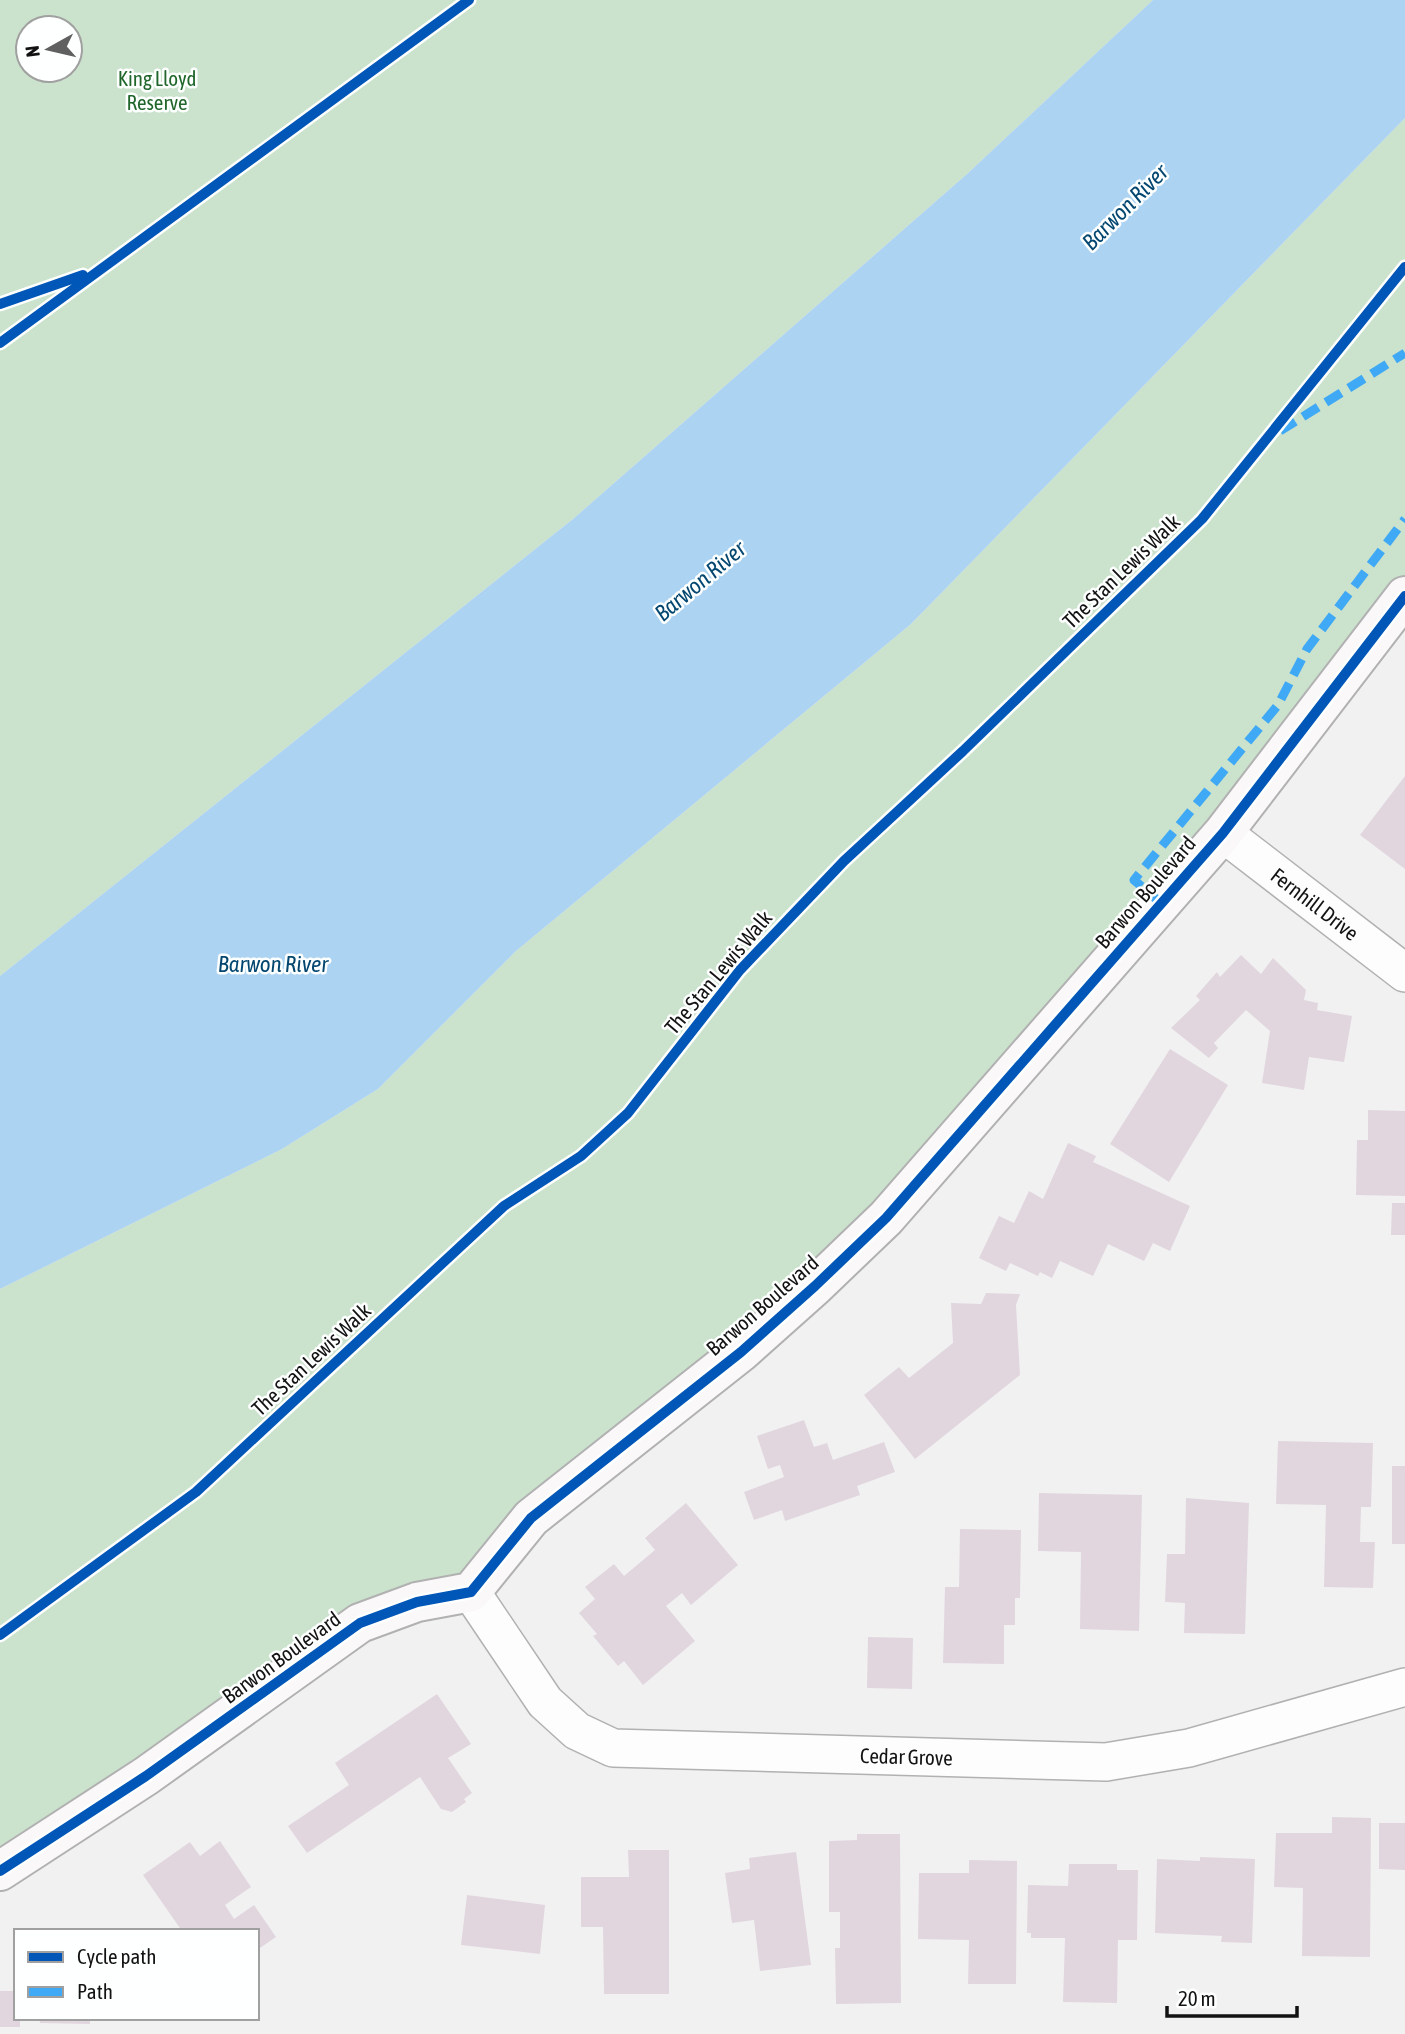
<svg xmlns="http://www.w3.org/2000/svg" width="1405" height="2034" font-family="'Asap Condensed',sans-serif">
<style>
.green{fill:#cbe2cd;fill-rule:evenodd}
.water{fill:#add3f2}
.building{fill:#e1d6de}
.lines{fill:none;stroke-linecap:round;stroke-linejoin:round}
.street-casing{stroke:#b1b1b2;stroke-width:40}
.secondary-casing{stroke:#b1b1b2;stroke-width:42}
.street{stroke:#fdfdfd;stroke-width:37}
.secondary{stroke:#faf8f9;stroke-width:38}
.quiet{stroke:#3fa9f5;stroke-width:9;stroke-dasharray:18 9;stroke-linecap:butt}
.cycleway-casing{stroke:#feffff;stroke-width:15}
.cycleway{stroke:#0057b8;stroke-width:10}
.labels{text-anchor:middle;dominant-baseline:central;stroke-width:5;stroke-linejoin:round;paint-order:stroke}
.park-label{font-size:21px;fill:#20662b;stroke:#feffff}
.street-label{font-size:21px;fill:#121212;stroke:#feffff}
.water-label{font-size:23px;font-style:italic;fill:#034770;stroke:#feffff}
</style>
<rect width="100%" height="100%" fill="#f1f1f2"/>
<path class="green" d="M 0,0 L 1153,0 L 967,174 L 573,519 L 0,976 ZM 28,28 L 70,28 L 70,70 L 28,70 Z
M 1405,118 L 1405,596 L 886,1218 L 471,1592 L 417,1602 L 0,1871 L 0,1289 L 282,1149 L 378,1089 L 516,951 L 911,624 Z"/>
<path class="water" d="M 1153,0 L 1405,0 L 1405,118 L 911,624 L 516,951 L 378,1089 L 282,1149 L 0,1289 L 0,976 L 573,519 L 967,174 Z"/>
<path class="building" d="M 1405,776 L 1405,869 L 1360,835 Z
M 1241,955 L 1261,974 L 1273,958 L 1306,990 L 1304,1000 L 1318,1003 L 1317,1010 L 1352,1016 L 1344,1062 L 1309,1057 L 1304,1090 L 1262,1083 L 1270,1031 L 1246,1010 L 1214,1043 L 1218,1048 L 1209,1058 L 1171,1028 L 1200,1000 L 1196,996 L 1217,972 L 1220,977 Z
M 1170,1049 L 1228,1085 L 1169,1182 L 1110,1144 Z
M 1368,1110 L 1405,1111 L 1405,1196 L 1356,1195 L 1357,1140 L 1368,1140 Z
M 1068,1143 L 1096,1156 L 1093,1162 L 1190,1206 L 1170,1251 L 1153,1243 L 1144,1261 L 1108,1244 L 1093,1276 L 1060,1261 L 1052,1278 L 1040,1272 L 1038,1276 L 1010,1263 L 1006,1271 L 979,1258 L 999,1216 L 1014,1223 L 1029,1191 L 1043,1199 Z
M 1392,1203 L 1405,1203 L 1405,1235 L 1391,1235 Z
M 986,1293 L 1020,1294 L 1016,1305 L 1020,1375 L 915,1459 L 864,1395 L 899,1367 L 909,1378 L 953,1343 L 951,1303 L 981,1304 Z
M 804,1420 L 814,1447 L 827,1443 L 833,1460 L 884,1442 L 895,1472 L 857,1486 L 860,1495 L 785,1521 L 782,1510 L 754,1520 L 744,1492 L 784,1477 L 780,1465 L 768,1469 L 757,1436 Z
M 1278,1441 L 1373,1443 L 1371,1507 L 1361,1507 L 1360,1542 L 1375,1542 L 1373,1588 L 1324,1587 L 1326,1505 L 1276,1504 Z
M 1392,1466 L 1405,1466 L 1405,1544 L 1392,1544 Z
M 1039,1493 L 1142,1495 L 1139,1631 L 1080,1629 L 1081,1552 L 1038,1551 Z
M 1186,1498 L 1249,1503 L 1245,1634 L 1184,1633 L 1185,1603 L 1165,1602 L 1167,1554 L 1185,1554 Z
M 686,1503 L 738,1565 L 691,1605 L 682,1593 L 666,1606 L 695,1641 L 643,1685 L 624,1661 L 618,1666 L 593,1636 L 597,1634 L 579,1613 L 595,1599 L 585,1587 L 614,1564 L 624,1576 L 655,1550 L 645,1538 Z
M 960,1529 L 1021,1530 L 1020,1598 L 1015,1598 L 1015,1625 L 1004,1625 L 1004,1664 L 943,1663 L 945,1587 L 959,1587 Z
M 868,1637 L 913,1638 L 912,1689 L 867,1688 Z
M 437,1694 L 471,1744 L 448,1758 L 472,1793 L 464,1799 L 466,1802 L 452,1812 L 441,1809 L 420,1777 L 307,1853 L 288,1826 L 349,1785 L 335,1763 Z
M 1332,1817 L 1371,1818 L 1370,1957 L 1302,1956 L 1303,1888 L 1274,1887 L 1276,1833 L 1332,1833 Z
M 1379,1823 L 1405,1823 L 1405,1870 L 1379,1869 Z
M 857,1834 L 900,1834 L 901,2003 L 836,2004 L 835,1948 L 840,1948 L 840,1912 L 829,1912 L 829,1841 L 857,1840 Z
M 220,1841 L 251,1887 L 225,1905 L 234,1919 L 254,1905 L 276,1937 L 257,1950 L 257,1931 L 182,1931 L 143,1875 L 190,1842 L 200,1856 Z
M 628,1850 L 669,1850 L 669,1994 L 604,1994 L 603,1927 L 581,1927 L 581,1877 L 629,1877 Z
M 796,1852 L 811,1965 L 760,1971 L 754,1920 L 732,1923 L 725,1873 L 750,1869 L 749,1858 Z
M 1200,1857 L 1255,1859 L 1252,1943 L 1221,1942 L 1222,1936 L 1155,1933 L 1157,1859 L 1200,1861 Z
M 969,1860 L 1017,1861 L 1016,1984 L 968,1984 L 969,1940 L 918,1939 L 919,1873 L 969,1873 Z
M 1069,1864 L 1117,1864 L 1117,1870 L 1138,1870 L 1137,1940 L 1118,1940 L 1117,2003 L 1063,2002 L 1065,1938 L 1031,1938 L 1031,1933 L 1027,1933 L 1028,1885 L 1068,1886 Z
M 467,1895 L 545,1905 L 540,1954 L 461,1945 Z
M 0,1991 L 16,1991 L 16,2018 L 20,2018 L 20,2027 L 0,2027 Z
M 39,2018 L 90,2018 L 90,2024 L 40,2023 Z"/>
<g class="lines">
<defs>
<g id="street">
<path id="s1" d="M 1223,833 L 1405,973"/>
<path id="s2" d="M 471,1592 L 545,1702 L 577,1731 L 613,1748 L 1106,1762 L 1189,1748 L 1405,1687"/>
</g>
<path id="secondary" d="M 0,1871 L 146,1776 L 360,1623 L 417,1602 L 471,1592 L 531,1518 L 741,1352 L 815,1286 L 886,1218 L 1223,833 L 1405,596"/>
</defs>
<use href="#street" class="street-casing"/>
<use href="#secondary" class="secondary-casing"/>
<use href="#street" class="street"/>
<use href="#secondary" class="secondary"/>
<path class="quiet" d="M 1280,431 L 1405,353
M 1162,904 L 1134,880 L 1278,705 L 1307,649 L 1405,519"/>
<defs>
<path id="cycleway" d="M 0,304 L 83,275
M 0,343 L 469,0
M 0,1635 L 196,1492 L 504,1206 L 581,1156 L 628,1113 L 740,970 L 844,861 L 963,751 L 1202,519 L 1405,267
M 0,1871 L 146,1776 L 360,1623 L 417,1602 L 471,1592 L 531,1518 L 741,1352 L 815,1286 L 886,1218 L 1223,833 L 1405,596"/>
</defs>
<use href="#cycleway" class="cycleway-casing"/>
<use href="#cycleway" class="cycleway"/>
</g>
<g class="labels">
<g class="park-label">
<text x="157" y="78">King Lloyd<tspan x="157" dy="24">Reserve</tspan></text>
</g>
<g class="street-label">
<text transform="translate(1121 571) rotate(-44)">The Stan Lewis Walk</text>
<text transform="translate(1145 892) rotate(-49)">Barwon Boulevard</text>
<text stroke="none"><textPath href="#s1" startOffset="116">Fernhill Drive</textPath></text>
<text transform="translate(718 972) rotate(-50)">The Stan Lewis Walk</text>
<text transform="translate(762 1305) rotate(-41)">Barwon Boulevard</text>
<text transform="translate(311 1359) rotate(-43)">The Stan Lewis Walk</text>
<text transform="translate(281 1657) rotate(-36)">Barwon Boulevard</text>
<text stroke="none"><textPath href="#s2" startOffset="509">Cedar Grove</textPath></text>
</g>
<g class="water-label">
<text transform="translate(1125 207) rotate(-45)">Barwon River</text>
<text transform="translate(700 581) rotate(-40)">Barwon River</text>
<text x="273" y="964">Barwon River</text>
</g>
</g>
<rect x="14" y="1929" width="245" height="91" fill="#feffff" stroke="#a0a0a0" stroke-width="2"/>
<rect x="28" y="1952" width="35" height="10" fill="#0057b8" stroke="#a0a0a0" stroke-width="2"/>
<text x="77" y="1964" font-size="21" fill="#121212">Cycle path</text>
<rect x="28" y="1987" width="35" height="10" fill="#3fa9f5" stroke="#a0a0a0" stroke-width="2"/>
<text x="77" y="1999" font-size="21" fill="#121212">Path</text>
<g transform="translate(49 49) rotate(262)"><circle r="33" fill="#feffff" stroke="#a0a0a0" stroke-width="2"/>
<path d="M0-5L12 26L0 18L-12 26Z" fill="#606060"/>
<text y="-10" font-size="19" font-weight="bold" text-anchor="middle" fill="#121212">N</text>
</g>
<path d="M1167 2006v10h130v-10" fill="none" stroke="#121212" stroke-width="3.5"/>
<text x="1178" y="2006" font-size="21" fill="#121212" stroke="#feffff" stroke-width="5" paint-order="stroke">20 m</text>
</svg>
